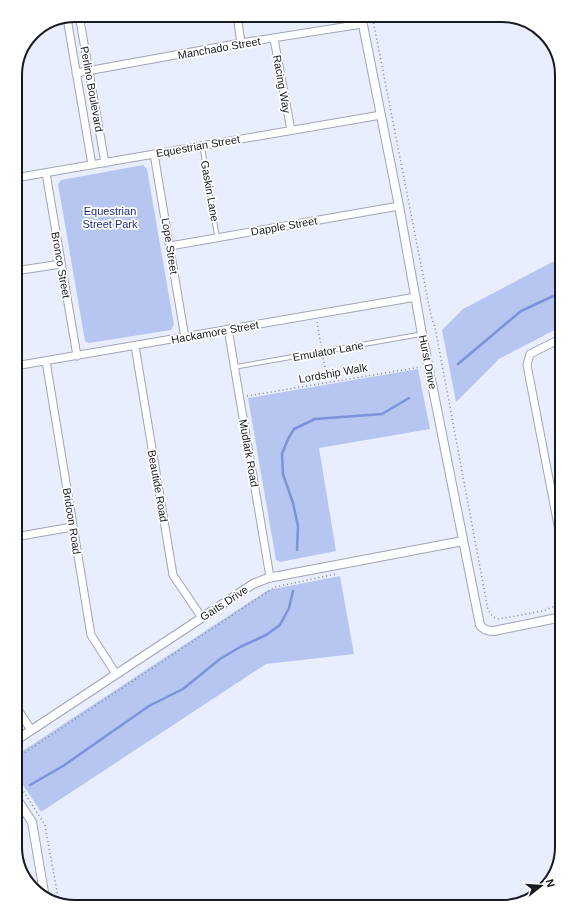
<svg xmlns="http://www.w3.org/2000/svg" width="577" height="922" font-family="Arial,sans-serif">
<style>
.green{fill:#b6c6f1}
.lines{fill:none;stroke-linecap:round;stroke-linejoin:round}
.stream{stroke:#7c93da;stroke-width:2.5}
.service-casing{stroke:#a0a5b3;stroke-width:5.5}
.minor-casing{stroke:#a0a5b3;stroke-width:9}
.tertiary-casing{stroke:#a0a5b3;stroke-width:10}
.path{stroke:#838791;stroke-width:1.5;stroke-dasharray:1 3;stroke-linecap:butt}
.service{stroke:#fff;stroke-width:3.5}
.minor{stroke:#fff;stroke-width:7}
.tertiary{stroke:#fff;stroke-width:8}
.labels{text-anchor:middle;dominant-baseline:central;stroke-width:3.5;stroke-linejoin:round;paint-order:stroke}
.street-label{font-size:11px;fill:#181a1f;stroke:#fff}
.park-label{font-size:11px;fill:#1f2c7f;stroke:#fff}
.rim{fill:none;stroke:#181a1f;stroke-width:2}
</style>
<rect width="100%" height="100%" fill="#e9eefe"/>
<path class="green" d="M 143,165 L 147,169 L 174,325 L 171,330 L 89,343 L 85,341 L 58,184 L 61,180 Z
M 562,257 L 562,326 L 499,359 L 456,402 L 442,330 L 463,309 Z
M 418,369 L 430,429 L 319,448 L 336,551 L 280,562 L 276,560 L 248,398 Z
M 340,576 L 354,654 L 266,664 L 41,812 L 15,773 L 15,756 L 268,590 Z"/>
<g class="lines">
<path class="stream" d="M 458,364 L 521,311 L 562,292
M 297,550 L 298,526 L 293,503 L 283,474 L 282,454 L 288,439 L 294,429 L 315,419 L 382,414 L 409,398
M 30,785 L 63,766 L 149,706 L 183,689 L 220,659 L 240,647 L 266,635 L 280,625 L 289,608 L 293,591"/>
<defs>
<path id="service" d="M 202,146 L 217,237
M 235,367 L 422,334"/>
<path id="minor" d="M 79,15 L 105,163
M 237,15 L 241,43
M 67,18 L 92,165
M 274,39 L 291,130
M 76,73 L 241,43 L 362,24
M 154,154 L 185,338
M 46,173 L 77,356
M 15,178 L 381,115
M 170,246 L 399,206
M 15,271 L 61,264
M 228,329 L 270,577
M 135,346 L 173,575 L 202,618
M 46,361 L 91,635 L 116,674
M 15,366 L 416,297
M 15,537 L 72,527
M 562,546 L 527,365 L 530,354 L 562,338
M 15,705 L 31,730"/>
<path id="tertiary" d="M 361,15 L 399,206 L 422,334 L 480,625 C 483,630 488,631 494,631 L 562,617
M 15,741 L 253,584 L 268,578 L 463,541
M 15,796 L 32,822 L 45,898"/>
</defs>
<use href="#service" class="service-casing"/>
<use href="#minor" class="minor-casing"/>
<use href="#tertiary" class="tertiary-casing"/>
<path class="path" d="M 372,15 L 431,316 L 435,327 L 488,610 L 493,617 L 499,619 L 543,611 L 562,603
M 317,322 L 321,346
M 323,358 L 328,381
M 247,396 L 421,367
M 15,759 L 275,587 L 336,574
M 15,778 L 45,825 L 59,903"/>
<use href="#service" class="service"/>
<use href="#minor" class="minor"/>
<use href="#tertiary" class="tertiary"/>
</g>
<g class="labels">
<g class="street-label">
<text transform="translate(219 48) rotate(-10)">Manchado Street</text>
<text transform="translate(282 84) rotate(80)">Racing Way</text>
<text transform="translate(92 89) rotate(80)">Perlino Boulevard</text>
<text transform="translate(198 146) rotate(-10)">Equestrian Street</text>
<text transform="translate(210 191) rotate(80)">Gaskin Lane</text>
<text transform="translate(284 226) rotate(-10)">Dapple Street</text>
<text transform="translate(170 246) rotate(81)">Lope Street</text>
<text transform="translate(61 265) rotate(80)">Bronco Street</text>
<text transform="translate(215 332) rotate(-10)">Hackamore Street</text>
<text transform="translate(328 351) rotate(-10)">Emulator Lane</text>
<text transform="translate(428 362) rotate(79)">Hurst Drive</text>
<text transform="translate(333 373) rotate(-10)">Lordship Walk</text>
<text transform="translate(249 453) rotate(80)">Mudlark Road</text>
<text transform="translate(158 486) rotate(80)">Beautide Road</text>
<text transform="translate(72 521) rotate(81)">Bridoon Road</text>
<text transform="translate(224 603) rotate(-33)">Gaits Drive</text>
</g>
<g class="park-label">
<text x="110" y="211">Equestrian<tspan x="110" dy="13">Street Park</tspan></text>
</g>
</g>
<path d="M0 0H577V922H0ZM75 22H502A53 53 0 0 1 555 75V847A53 53 0 0 1 502 900H75A53 53 0 0 1 22 847V75A53 53 0 0 1 75 22Z" fill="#fff" fill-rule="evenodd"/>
<path class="rim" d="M75 22H502A53 53 0 0 1 555 75V847A53 53 0 0 1 502 900H75A53 53 0 0 1 22 847V75A53 53 0 0 1 75 22Z"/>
<g transform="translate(541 886) rotate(73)" stroke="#ffffff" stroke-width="3" paint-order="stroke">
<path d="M0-3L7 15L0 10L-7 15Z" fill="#181a1f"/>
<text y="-6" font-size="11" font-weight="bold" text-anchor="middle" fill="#181a1f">N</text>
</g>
</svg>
